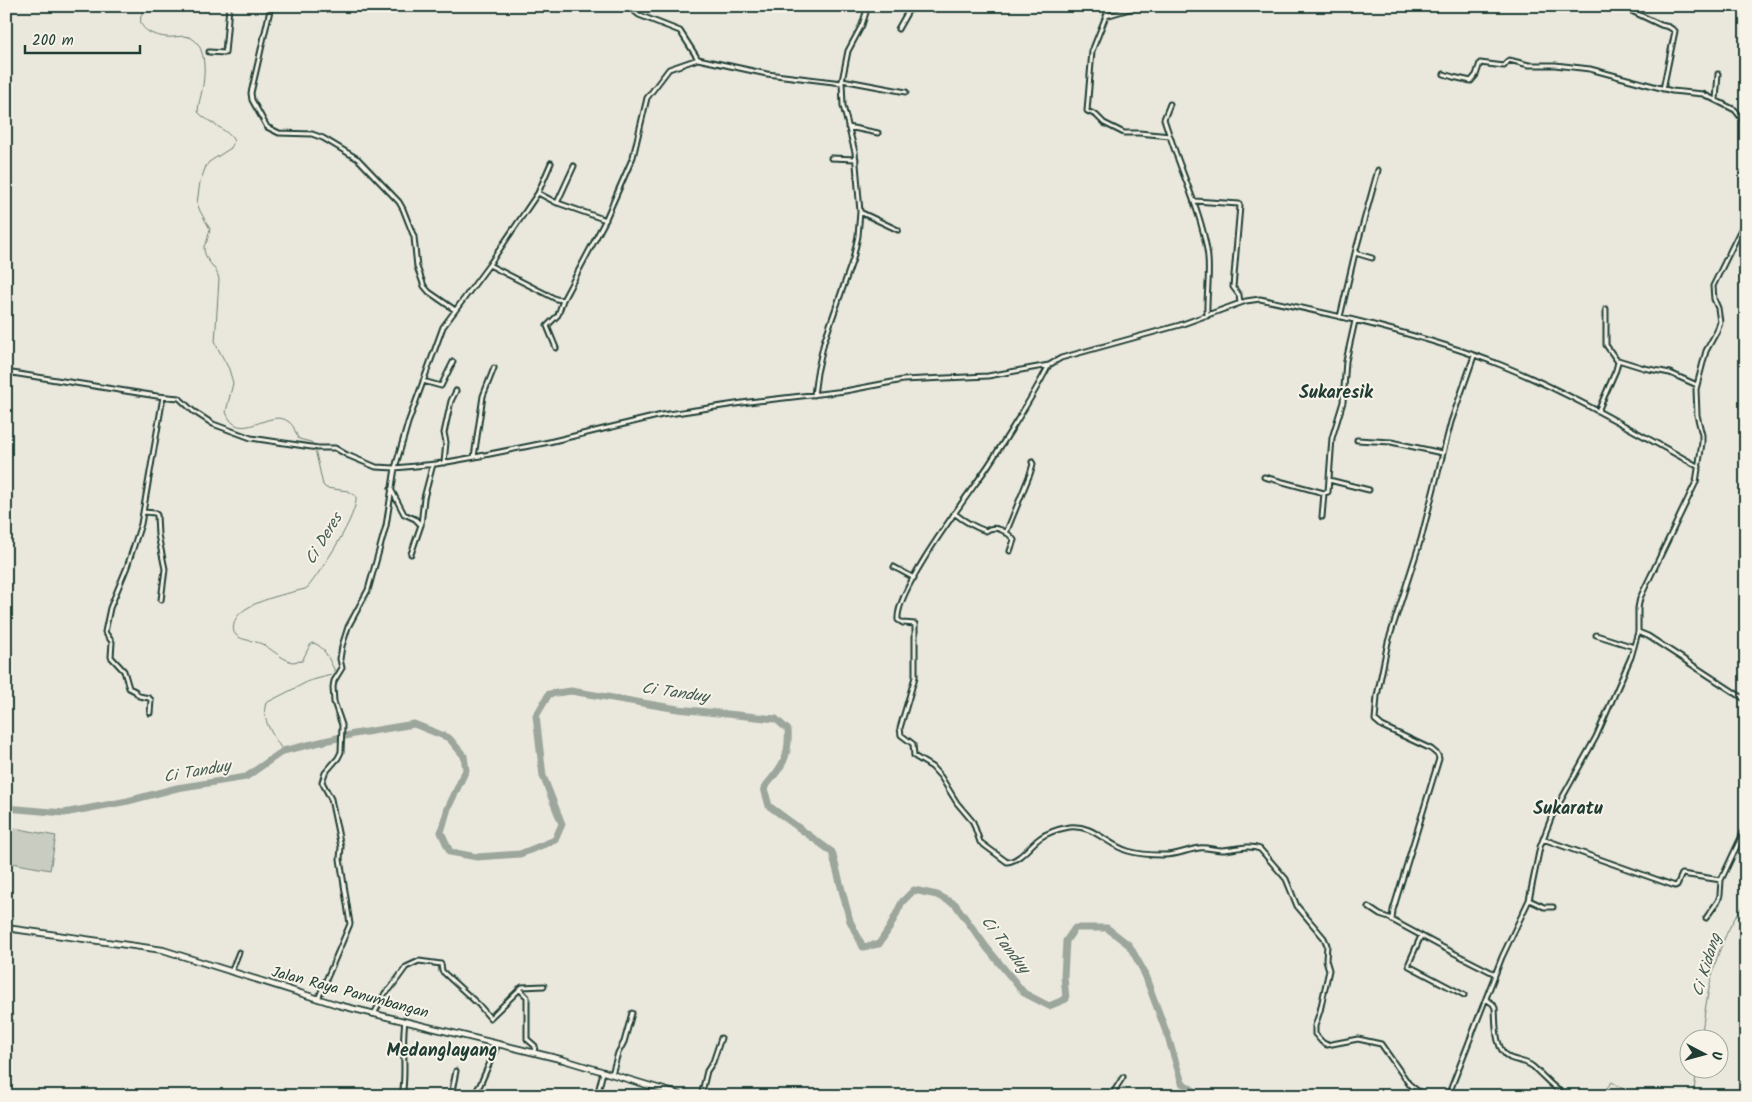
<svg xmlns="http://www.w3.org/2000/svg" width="1752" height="1102" font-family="Kalam,sans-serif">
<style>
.green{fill:#c8ccc1;stroke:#74847a}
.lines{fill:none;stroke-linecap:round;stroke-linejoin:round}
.stream{stroke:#6a7c72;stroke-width:1}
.river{stroke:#9ca69c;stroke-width:7}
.minor-casing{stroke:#1f3d34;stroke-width:7}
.secondary-casing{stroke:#1f3d34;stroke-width:8}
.minor{stroke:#f7f3e8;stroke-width:3}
.secondary{stroke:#f7f3e8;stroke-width:4.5}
.labels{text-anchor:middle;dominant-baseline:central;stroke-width:4;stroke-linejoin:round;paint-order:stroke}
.street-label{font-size:15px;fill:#1f3d34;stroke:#f7f3e8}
.water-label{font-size:16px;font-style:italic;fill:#445c53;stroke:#f7f3e8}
.quarter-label{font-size:18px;font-weight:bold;fill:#1f3d34;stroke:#f7f3e8}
</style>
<rect width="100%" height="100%" fill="#eae8dd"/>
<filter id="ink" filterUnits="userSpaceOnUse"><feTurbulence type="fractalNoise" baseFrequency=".02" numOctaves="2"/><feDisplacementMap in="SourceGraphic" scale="10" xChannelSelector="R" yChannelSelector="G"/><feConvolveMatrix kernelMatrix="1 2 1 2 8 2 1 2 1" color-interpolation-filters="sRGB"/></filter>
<g filter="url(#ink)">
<path class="green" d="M 9,827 L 56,836 L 50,870 L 6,862 L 6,843 Z"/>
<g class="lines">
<path class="stream" d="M 147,6 C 131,24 147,35 166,37 C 174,38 181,35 189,37 C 192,38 196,41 198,44 C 206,56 205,76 202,90 C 201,97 198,104 198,112 C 207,122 229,130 234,141 L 231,148 L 209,162 L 206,166 L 200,182 L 197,203 L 200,211 L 210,229 L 207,241 L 204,246 C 203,261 217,266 219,279 L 215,343 L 229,369 L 233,383 L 226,412 C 239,447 270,406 289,422 C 295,426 295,434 299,439 L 311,442 L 314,445
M 283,751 C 275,738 260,719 266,703 L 309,681 L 331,675 L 334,672 L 334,669 C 329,660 324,645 313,643 L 310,645 L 302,661 L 292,662 C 280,658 272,649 262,644 C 254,640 242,641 236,635 C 233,632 233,628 234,624 C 237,603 286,594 305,589 L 308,587 C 321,571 359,514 356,496 L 348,491 L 326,488 L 323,485 L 315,449
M 1701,1040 C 1707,992 1715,941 1746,902
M 1600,1096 L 1612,1082 L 1634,1096
M 1693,1096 L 1697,1070"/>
<path class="river" d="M 6,808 L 64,813 L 128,801 L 177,788 L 246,777 L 283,751 L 354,734 L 414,724 L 449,738 L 464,756 L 466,770 L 448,808 L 441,832 L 450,852 L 477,857 L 520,854 L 555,840 L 562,824 L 543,776 L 536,716 L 549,694 L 571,691 L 678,709 L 776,719 L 788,730 C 790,758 781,768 764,788 L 769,806 L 832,852 L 850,921 L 863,947 L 879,944 L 890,927 L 902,902 L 914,890 L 937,895 L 955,904 L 987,948 L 1024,993 L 1049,1006 L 1066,999 L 1064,976 L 1066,941 L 1075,928 L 1107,928 L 1129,945 L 1143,970 L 1168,1037 L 1182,1083 L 1197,1093 L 1205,1096"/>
<defs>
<path id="minor" d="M 271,6 L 251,93 L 252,100 L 267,127 L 279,133 L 312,134 L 323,138 L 358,159 L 399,202 L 403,209 L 414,237 L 417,267 L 424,286 L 429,292 L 455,310
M 589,6 L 629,7
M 628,6 L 639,15 L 680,31 L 698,59
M 1110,6 L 1092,51 L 1087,111 L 1096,115 L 1104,123 L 1124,133 L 1139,133 L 1170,136 C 1182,175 1200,209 1207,250 C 1211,271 1206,294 1207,316
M 1621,6 L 1661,25 L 1669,27 L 1675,31 L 1663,89
M 1106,16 L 1140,6
M 898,29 L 911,6
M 209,52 L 225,53 L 229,7 L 227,6
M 1444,74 L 1453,77 L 1471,81 L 1476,75 L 1480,63 L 1504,66 L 1509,60 L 1529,65 L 1555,65 L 1590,69 L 1672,91 L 1703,94 L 1735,110 L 1746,124
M 842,80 L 906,92
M 1716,100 L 1718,74
M 848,127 L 878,133
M 1169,134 L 1164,119 L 1170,104
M 831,158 L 856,159
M 538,193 L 551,163
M 1195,201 L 1239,204 L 1240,206 L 1233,287 L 1239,295 L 1240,303
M 557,203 L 574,166
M 860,212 L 898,230
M 1355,253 L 1372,258
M 489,265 L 538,193 L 555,202 L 606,220
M 1340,317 L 1355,253 L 1378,170
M 556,348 L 547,326 L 558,315 L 563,300
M 1474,356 L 1451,422 L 1421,539 L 1388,642 L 1377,696 L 1375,720 L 1382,726 L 1431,749 L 1438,755 L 1439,759 L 1393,910 L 1392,920 L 1442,947 L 1495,974
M 1618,360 L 1644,368 L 1670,373 L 1697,385
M 1049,365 C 1031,400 1009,434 988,466 C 969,494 895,590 898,620 L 903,623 L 915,624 L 915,677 L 900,728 L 901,735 L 913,744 L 914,756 L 932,767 L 941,777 L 957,803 L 973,822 L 980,842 L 1007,862 C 1020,861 1030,845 1040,838 C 1048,832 1059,829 1069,827 C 1093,824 1107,845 1128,851 C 1138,854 1151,855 1162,855 C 1175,856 1186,850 1199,848 C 1207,847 1214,850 1222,850 C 1234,850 1247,844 1260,849 L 1286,879 L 1297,906 L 1324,938 L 1327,945 L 1326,960 L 1329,970 L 1320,1011 L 1315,1026 L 1315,1034 L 1322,1042 L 1327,1045 L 1358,1039 L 1381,1044 L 1409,1084 L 1424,1096
M 6,372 L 157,396 L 179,398 L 193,411 L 213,424 L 251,438 L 318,448 L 335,448 L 347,455 L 376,467 L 395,468 L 436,464 L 475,457 L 549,442 L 662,415 L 749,402 L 845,391 L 903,380 L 988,376 L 1049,365 L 1061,358 L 1180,325 L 1246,301 L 1260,299 C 1341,316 1424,335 1501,365 C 1570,393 1634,431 1699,467
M 423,381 L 441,386 L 453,362
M 814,395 L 817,373 L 824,342 L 853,259 L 858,236 L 860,212 L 855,152 L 843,106 L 842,81 L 848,51 L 862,25 L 868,6
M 1598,411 L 1616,370 L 1618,362 L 1606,345 L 1606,309
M 1357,440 L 1391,442 L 1442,453
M 474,457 L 483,396 L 494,368
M 444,463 L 446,442 L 444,433 L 451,401 L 456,391
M 1264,477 L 1324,493 L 1328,492 L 1332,438 L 1343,402 L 1346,361 L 1355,321
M 1329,480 L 1369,490
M 391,489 L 404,514 L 415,519 L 421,525
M 144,512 L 155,513 L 157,515 L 158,535 L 165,569 L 161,600
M 954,513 C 964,521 974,527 986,531 C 995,524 1008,532 1014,540 L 1010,551
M 1322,517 L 1324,493
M 1006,533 L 1030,474 L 1033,464 L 1032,462
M 411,554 L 421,525 L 424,498 L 433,464
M 894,567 L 914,578
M 1638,632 L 1648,636 L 1746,700
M 1596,635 L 1634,647
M 150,713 L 151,700 L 149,698 L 139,696 L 135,691 L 129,688 L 124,671 L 111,657 L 112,642 L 105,632 L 110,608 L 127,567 L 141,524 L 163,397
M 1543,839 L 1675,886 L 1677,885 L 1682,874 L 1721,880
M 1529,900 L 1544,907 L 1553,907
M 1368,907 L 1380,915 L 1392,919
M 1706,918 L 1718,901 L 1720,895 L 1721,880 L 1746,827
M 1421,936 L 1409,963 L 1409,966 L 1464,995
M 231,972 L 239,952
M 519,989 L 527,997 L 527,1039 L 535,1046 L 534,1052
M 318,999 L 350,924 L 340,859 L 341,847 L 331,799 L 322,782 L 325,773 L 338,758 L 341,752 L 342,725 L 334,702 L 333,687 L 334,681 L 342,668 L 340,659 L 342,646 L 348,627 L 368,590 L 386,526 L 395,468 L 408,423 L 443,327 L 489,265 L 556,299 L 563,300 L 604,223 L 633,157 L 647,98 L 669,69 L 698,59 L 767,74 L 842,83
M 1486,999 L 1493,1004 L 1495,1008 C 1496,1023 1494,1050 1510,1058 C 1517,1061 1525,1061 1532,1066 C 1544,1076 1553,1089 1567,1096
M 374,1014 L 385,993 L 390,989 L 406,967 L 419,961 L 441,964 L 442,971 L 479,1005 L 490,1018 L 522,987 L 544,986
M 612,1074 L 618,1053 L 624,1042 L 632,1013
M 402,1096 C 407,1071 401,1046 405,1021
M 451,1096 L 456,1071
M 473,1096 L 480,1085 L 498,1044
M 597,1096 L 603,1072
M 701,1096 L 707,1071 L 713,1062 L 721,1038
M 1111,1096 L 1123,1077
M 1448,1096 L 1502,957 L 1529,900 L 1540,847 L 1552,816 L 1596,737 L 1631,657 L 1638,632 L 1638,608 L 1640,598 L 1696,482 L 1702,443 L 1702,435 L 1697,415 L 1696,389 L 1706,351 L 1717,331 L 1720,322 L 1718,308 L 1714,299 L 1713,286 L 1746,219"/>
<path id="secondary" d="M 6,928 L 163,950 L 338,1005 L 564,1060 L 684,1096"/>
</defs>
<use href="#minor" class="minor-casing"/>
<use href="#secondary" class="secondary-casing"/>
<use href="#minor" class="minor"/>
<use href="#secondary" class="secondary"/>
</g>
</g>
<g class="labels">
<g class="street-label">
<text transform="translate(350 993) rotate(15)">Jalan Raya Panumbangan</text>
</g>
<g class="water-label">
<text transform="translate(324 539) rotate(-59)">Ci Deres</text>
<text transform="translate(675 693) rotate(8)">Ci Tanduy</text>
<text transform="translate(197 772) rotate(-10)">Ci Tanduy</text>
<text transform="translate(1005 945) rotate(52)">Ci Tanduy</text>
<text transform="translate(1707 965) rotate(-73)">Ci Kidang</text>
</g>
<g class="quarter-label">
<text x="1336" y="393">Sukaresik</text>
<text x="1568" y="809">Sukaratu</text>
<text x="442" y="1051">Medanglayang</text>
</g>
</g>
<rect width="1752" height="1102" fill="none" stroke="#f7f3e8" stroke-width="25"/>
<rect x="12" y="12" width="1727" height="1077" fill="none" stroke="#1f3d34" stroke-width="2" filter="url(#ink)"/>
<g transform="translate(1704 1054) rotate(96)"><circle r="24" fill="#f7f3e8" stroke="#a1aaa0"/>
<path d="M0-4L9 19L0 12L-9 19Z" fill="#1f3d34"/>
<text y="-8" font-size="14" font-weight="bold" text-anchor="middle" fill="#1f3d34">U</text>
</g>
<path d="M25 45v8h115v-8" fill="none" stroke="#1f3d34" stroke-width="2.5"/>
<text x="32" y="45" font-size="15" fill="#1f3d34" stroke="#f7f3e8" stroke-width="4" paint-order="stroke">200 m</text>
</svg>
